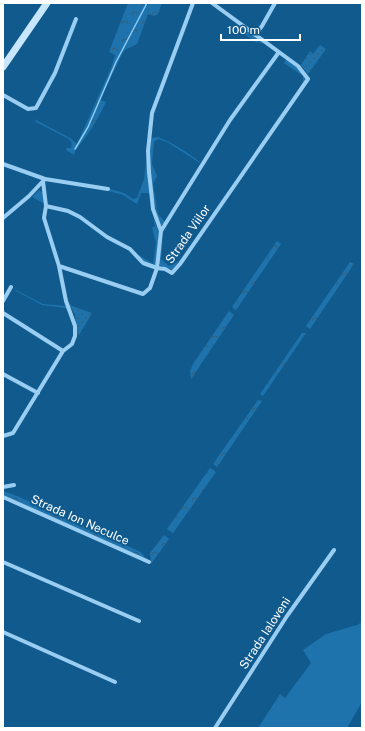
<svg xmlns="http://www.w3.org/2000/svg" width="365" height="731" font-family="'Public Sans',sans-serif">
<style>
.grass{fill:#1e73ac}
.forest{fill:url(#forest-crowns)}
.park{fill:url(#park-dots)}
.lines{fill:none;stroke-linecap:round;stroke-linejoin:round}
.stream{stroke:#8accf6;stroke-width:1.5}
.street{stroke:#99cef2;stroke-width:4}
.secondary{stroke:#c8e6fd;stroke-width:7}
.labels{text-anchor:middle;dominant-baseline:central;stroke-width:4;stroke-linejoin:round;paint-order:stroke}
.street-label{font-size:12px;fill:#fff;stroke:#105a8e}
</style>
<defs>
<pattern id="forest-crowns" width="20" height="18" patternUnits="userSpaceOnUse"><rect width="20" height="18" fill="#1e73ac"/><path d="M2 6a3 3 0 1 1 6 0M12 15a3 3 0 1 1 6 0" fill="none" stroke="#375e77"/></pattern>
<pattern id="park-dots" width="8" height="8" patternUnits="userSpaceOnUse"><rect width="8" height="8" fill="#1e73ac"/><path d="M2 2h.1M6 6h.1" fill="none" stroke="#375e77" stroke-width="1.8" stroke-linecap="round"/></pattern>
</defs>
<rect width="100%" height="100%" fill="#105a8e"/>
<path class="grass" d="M 239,24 L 263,42 L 262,44 L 258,41 L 257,43 L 242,32 L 244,30 Z
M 286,59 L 298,67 L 305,79 L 303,83 L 303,76 L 284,63 Z
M 34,119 L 70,138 L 77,144 L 74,155 L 66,150 L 67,148 L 71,148 L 72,143 L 69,139 L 36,122 Z
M 158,137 C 173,143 187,152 200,162 L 200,163 L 167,142 L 158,139 L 154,142 L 152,164 L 157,176 L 153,184 L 158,214 L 165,222 L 162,225 L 161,225 C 151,197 148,167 151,138 Z
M 147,153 L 149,193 L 141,193 L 137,204 L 123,195 L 109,191 L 110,189 L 124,193 L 133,199 L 137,198 L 144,179 Z
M 39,190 L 43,193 L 43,203 L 32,197 Z
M 153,218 L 159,232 L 156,263 L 154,266 L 142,260 L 139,255 L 153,264 L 156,243 L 152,227 L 155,227 Z
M 163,239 L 161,259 L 169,266 L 179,261 L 173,270 L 161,266 L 158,263 Z
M 14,290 L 16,290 L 43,304 L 66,306 L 69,311 L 65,308 L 42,305 Z
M 362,622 L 362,702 L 347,728 L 258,728 L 280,694 L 285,698 L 311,663 L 303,650 L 326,634 L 357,625 Z"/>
<path class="forest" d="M 128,3 L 162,3 L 158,14 L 154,16 L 148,14 L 137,44 L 125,50 L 122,54 L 100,100 L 106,102 C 97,121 87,137 73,153 L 111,68 L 115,55 L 109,52 Z
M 277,241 L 281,244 L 236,310 L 232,307 Z
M 350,262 L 354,264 L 310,329 L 306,326 Z
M 229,311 L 234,315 L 191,379 L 190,371 L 193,364 Z
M 302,333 L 306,333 L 263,396 L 260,394 Z
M 258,400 L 262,401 L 217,467 L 213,464 Z
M 210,468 L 216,472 L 173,533 L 167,529 Z
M 3,491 L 17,496 L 141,552 L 147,560 L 3,495 Z
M 164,535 L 169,539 L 151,564 L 150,553 Z"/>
<path class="park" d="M 320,45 L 326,49 L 308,74 L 301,65 L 310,51 L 313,54 Z
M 69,303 L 72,306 L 92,313 L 79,335 L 77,335 L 75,315 Z"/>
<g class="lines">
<path class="stream" d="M 75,149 L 88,127 L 116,62 L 147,3"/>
<path class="street" d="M 212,3 L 298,66 L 308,79 L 180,264 L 172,273 L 165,269 L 157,268 L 161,231 L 230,120 L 279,52
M 255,35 L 262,26 L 275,3
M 3,95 L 28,109 L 36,108 L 55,73 L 76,19
M 3,164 L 45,179 L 108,189
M 46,206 L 68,211 L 80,217 L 107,237 L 130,249 L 143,263 L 157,268 L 150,288 L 143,294 L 59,266
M 3,218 L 29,196 L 44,180
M 161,231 L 153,209 L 149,172 L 148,151 L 152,113 L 193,3
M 3,301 L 11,287
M 3,313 L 63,351
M 3,374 L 38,393
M 3,436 L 13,433 L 63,351 L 72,344 L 75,336 L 75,326 L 66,301 L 59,266 L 44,218 L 46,206 L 43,181
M 3,487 L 14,485
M 3,497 L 149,562
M 3,562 L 139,621
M 3,632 L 115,682
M 215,728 L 287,616 L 334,550"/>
<path class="secondary" d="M 3,67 L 47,3"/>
</g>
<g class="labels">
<g class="street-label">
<text transform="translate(188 234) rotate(-55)">Strada Viilor</text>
<text transform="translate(80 520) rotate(24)">Strada Ion Neculce</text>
<text transform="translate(265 633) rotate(-57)">Strada Ialoveni</text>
</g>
</g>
<rect width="365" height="731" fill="none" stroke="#ffffff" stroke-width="8"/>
<path d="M221 34v6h79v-6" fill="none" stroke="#ffffff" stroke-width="2"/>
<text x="227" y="34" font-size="12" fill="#ffffff" stroke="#105a8e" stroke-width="3" paint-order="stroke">100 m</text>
</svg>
